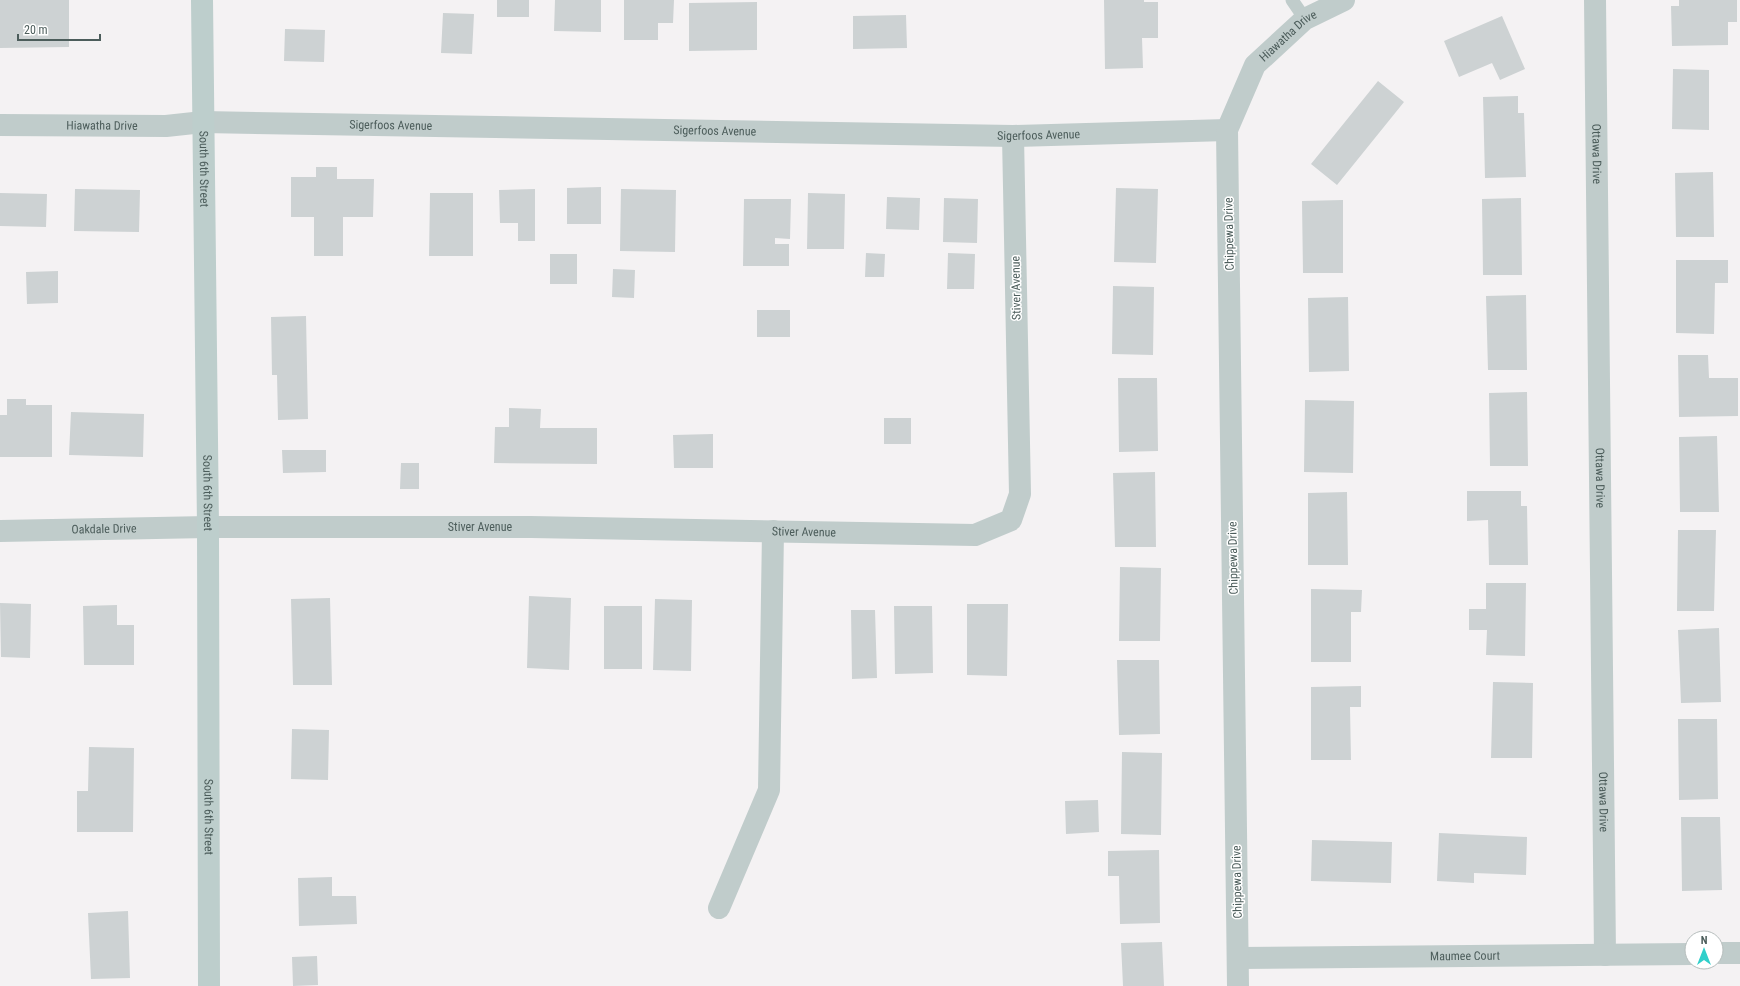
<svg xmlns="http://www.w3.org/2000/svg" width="1740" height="986" font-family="'Roboto Condensed',sans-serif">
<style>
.building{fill:#cdd2d3}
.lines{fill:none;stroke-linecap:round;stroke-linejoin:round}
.lane{stroke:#c0cccb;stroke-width:13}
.street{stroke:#c0cccb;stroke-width:22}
.secondary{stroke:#bdcecc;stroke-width:22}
.labels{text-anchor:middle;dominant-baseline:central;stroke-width:3;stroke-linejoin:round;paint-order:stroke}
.street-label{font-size:12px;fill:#4c5d5b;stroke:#fff}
</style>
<rect width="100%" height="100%" fill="#f4f2f3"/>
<path class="building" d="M 0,0 L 69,0 L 69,47 L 0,48 Z
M 497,0 L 529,0 L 529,17 L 497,17 Z
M 555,0 L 601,0 L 601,32 L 554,31 Z
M 624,0 L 674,0 L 673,23 L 658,23 L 658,40 L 624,40 Z
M 1104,0 L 1144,0 L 1144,2 L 1158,2 L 1158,38 L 1142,38 L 1143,68 L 1105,69 Z
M 1679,0 L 1737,0 L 1737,22 L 1728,22 L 1728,45 L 1672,46 L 1671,6 L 1679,6 Z
M 757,2 L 757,50 L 689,51 L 689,3 Z
M 443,13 L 474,14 L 472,54 L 441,53 Z
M 906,15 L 907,48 L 853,49 L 853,16 Z
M 1502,16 L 1525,69 L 1500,80 L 1492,63 L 1459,77 L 1444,41 Z
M 285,29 L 325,30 L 324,62 L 284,61 Z
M 1673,69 L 1709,70 L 1709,130 L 1672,129 Z
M 1378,81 L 1404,102 L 1337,185 L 1311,164 Z
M 1518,96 L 1518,113 L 1524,113 L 1526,177 L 1485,178 L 1483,97 Z
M 316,167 L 337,167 L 337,179 L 374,179 L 373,217 L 343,217 L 343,256 L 314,256 L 314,217 L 291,217 L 291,177 L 316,177 Z
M 1713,172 L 1714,237 L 1676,237 L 1675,173 Z
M 601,187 L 601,224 L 567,224 L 567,188 Z
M 1116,188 L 1158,189 L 1156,263 L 1114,262 Z
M 75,189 L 140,190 L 139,232 L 74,231 Z
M 535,189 L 535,241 L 518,241 L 518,223 L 500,223 L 499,190 Z
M 621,189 L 676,190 L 675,252 L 620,251 Z
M 0,193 L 47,194 L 46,227 L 0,226 Z
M 430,193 L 473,193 L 473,256 L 429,256 Z
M 808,193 L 845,194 L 844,249 L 807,249 Z
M 887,197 L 920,198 L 919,230 L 886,229 Z
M 944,198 L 978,199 L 977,243 L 943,242 Z
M 1521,198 L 1522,275 L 1483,275 L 1482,199 Z
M 744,199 L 791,199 L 790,239 L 775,238 L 775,244 L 789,244 L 789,266 L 743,266 Z
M 1343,200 L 1343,273 L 1303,273 L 1302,201 Z
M 866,253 L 885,254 L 884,277 L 865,277 Z
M 948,253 L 975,254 L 974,289 L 947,289 Z
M 550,254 L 577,254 L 577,284 L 550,284 Z
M 1676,260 L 1728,260 L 1728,283 L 1715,283 L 1714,334 L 1676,333 Z
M 613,269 L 635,270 L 634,298 L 612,297 Z
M 58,271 L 58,303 L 27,304 L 26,272 Z
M 1113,286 L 1154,287 L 1153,355 L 1112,354 Z
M 1526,295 L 1527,370 L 1488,370 L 1486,296 Z
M 1348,297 L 1349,371 L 1309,372 L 1308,298 Z
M 757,310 L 790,310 L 790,337 L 757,337 Z
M 306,316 L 308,419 L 278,420 L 277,375 L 272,375 L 271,317 Z
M 1678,355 L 1708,355 L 1709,378 L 1738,378 L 1738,416 L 1679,417 Z
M 1118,378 L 1157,378 L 1158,451 L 1119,452 Z
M 1527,392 L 1528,466 L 1490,466 L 1489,393 Z
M 7,399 L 26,399 L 26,405 L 52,405 L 52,457 L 0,457 L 0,415 L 7,415 Z
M 1305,400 L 1354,401 L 1353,473 L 1304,472 Z
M 509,408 L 541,409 L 540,428 L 597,428 L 597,464 L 494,463 L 495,427 L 509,427 Z
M 71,412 L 144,414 L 143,457 L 69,455 Z
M 884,418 L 911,418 L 911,444 L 884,444 Z
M 713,434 L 713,468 L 674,468 L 673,435 Z
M 1717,436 L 1719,512 L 1680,512 L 1679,437 Z
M 282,450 L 326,450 L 326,472 L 283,473 Z
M 401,463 L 419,463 L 419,489 L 400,489 Z
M 1155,472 L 1156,547 L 1115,547 L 1113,473 Z
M 1467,491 L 1521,491 L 1521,506 L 1527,506 L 1528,565 L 1489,565 L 1488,520 L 1467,521 Z
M 1347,492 L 1348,565 L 1308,565 L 1308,493 Z
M 1678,530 L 1716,530 L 1714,611 L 1677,611 Z
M 1120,567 L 1161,568 L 1160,641 L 1119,641 Z
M 1486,583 L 1526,583 L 1525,656 L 1486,655 L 1487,630 L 1469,630 L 1469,609 L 1486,609 Z
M 1311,589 L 1362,590 L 1361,612 L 1351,612 L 1351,662 L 1311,662 Z
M 529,596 L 571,598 L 569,670 L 527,668 Z
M 330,598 L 332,685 L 293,685 L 291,599 Z
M 655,599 L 692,600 L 691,671 L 653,670 Z
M 0,603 L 31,604 L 30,658 L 1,657 Z
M 967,604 L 1008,604 L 1007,676 L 967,675 Z
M 117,605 L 117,625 L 134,625 L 134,665 L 84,665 L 83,606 Z
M 604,606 L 642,606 L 642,669 L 604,669 Z
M 894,606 L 932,606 L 933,673 L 895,674 Z
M 851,610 L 875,610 L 877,678 L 852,679 Z
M 1719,628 L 1721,702 L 1681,703 L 1678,630 Z
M 1117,660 L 1159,660 L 1160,734 L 1119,735 Z
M 1493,682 L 1533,683 L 1532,758 L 1491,758 Z
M 1361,686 L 1361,707 L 1350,707 L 1351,760 L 1311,760 L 1311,687 Z
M 1678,719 L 1717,719 L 1718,799 L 1679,800 Z
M 292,729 L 329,730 L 328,780 L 291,779 Z
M 89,747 L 134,748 L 133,832 L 77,832 L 77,791 L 88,791 Z
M 1122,752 L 1162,753 L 1161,835 L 1121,834 Z
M 1098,800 L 1099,832 L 1066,834 L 1065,801 Z
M 1681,817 L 1720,817 L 1722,890 L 1682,891 Z
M 1439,833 L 1527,837 L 1526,875 L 1474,873 L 1474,883 L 1437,881 Z
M 1312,840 L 1392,842 L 1391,883 L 1311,881 Z
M 1159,850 L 1160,923 L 1120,924 L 1119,876 L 1108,876 L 1108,851 Z
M 332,877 L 332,896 L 356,896 L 357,924 L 299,926 L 298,878 Z
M 128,911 L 130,978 L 91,979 L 88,913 Z
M 1162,942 L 1164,986 L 1123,986 L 1121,943 Z
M 317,956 L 318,985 L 293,986 L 292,957 Z"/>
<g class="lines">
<path class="lane" d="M 1292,0 L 1305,19"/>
<g class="street">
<path id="s1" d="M 1595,0 L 1605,955"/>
<path id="s2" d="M 0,125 L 166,126 L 203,122 L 1013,136 L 1227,130"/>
<path id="s3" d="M 0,531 L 208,527 L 531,527 L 975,535 L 1011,520 L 1020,494 L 1013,136"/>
<path d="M 719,908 L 769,790 L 773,531"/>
<path d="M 1716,953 L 1740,953"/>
<path id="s4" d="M 1238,958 L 1692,954"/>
<path id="s5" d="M 1238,986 L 1227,130 L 1255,65 L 1305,19 L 1344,0"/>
</g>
<path class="secondary" id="s6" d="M 202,0 L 208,527 L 209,986"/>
</g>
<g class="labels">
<g class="street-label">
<text stroke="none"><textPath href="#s5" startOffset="971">Hiawatha Drive</textPath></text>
<text stroke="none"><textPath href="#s2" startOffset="391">Sigerfoos Avenue</textPath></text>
<text stroke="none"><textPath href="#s2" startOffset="102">Hiawatha Drive</textPath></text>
<text stroke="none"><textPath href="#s2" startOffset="715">Sigerfoos Avenue</textPath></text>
<text stroke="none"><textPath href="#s2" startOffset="1039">Sigerfoos Avenue</textPath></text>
<text stroke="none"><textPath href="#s1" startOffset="154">Ottawa Drive</textPath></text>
<text stroke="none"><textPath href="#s6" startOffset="169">South 6th Street</textPath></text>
<text transform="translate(1229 234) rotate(-91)">Chippewa Drive</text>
<text transform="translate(1016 288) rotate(-91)">Stiver Avenue</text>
<text stroke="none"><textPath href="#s1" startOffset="478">Ottawa Drive</textPath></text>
<text stroke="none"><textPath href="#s6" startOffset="493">South 6th Street</textPath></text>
<text stroke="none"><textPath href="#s3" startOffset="480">Stiver Avenue</textPath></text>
<text stroke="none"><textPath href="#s3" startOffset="104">Oakdale Drive</textPath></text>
<text stroke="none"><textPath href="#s3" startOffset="804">Stiver Avenue</textPath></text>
<text transform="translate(1233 558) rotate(-91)">Chippewa Drive</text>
<text stroke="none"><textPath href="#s1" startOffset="802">Ottawa Drive</textPath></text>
<text stroke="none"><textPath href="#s6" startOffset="817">South 6th Street</textPath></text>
<text transform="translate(1237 882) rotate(-91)">Chippewa Drive</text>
<text stroke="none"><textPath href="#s4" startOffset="227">Maumee Court</textPath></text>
</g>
</g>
<g transform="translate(1704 950)"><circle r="19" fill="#ffffff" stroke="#b7bebd"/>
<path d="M0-3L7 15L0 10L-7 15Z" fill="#31cfca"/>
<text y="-6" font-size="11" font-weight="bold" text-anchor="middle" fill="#4c5d5b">N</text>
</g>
<path d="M18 34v6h82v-6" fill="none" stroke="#4c5d5b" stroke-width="2"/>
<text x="24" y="34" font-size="12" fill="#4c5d5b" stroke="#ffffff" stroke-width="3" paint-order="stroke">20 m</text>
</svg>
